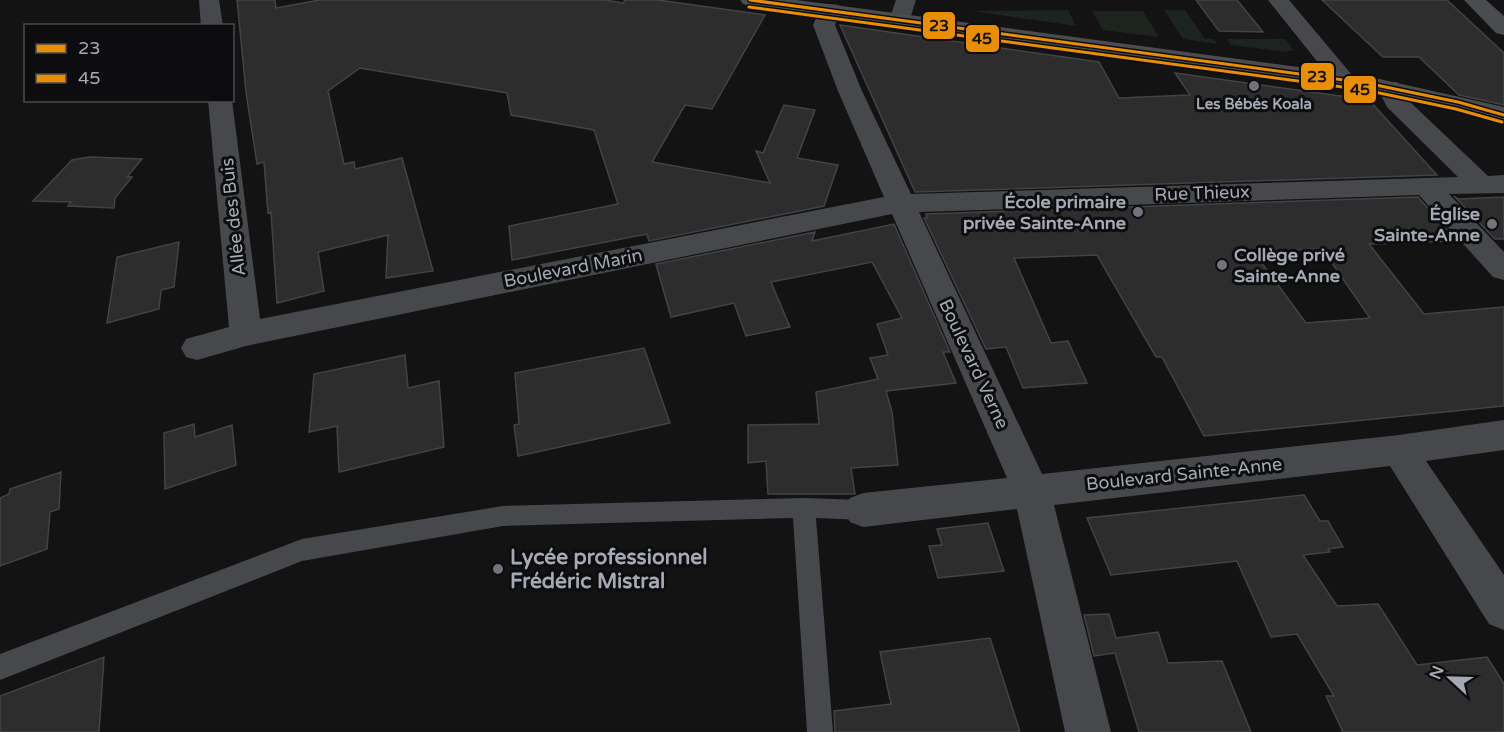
<svg xmlns="http://www.w3.org/2000/svg" width="1504" height="732" viewBox="0 0 1504 732" font-family="'Varela Round',sans-serif">
  <style>
    .green { fill: #1d231e }
    .building { fill: #2d2d2e; stroke: #424346; stroke-width: 1.5; fill-rule: evenodd }
    .lines { fill: none; stroke-linecap: round; stroke-linejoin: round }
    .lane { fill: #47484b; fill-rule: evenodd }
    .street { fill: #47484b; fill-rule: evenodd }
    .secondary { fill: #4b4c4f; fill-rule: evenodd }
    .bus-1-casing { stroke: #0d0d0f; stroke-width: 6 }
    .bus-2-casing { stroke: #0d0d0f; stroke-width: 6 }
    .bus-1 { stroke: #e98e00; stroke-width: 3 }
    .bus-2 { stroke: #e98e00; stroke-width: 3 }
    .poi-dot { fill: #71747b; stroke: #0d0d0f; stroke-width: 2 }
    .labels { text-anchor: middle; stroke-width: 6; stroke-linejoin: round; paint-order: stroke }
    .far-poi-label { font-size: 15px; font-weight: bold; fill: #a4a9b3; stroke: #0d0d0f }
    .street-label { font-size: 18px; fill: #a4a9b3; stroke: #0d0d0f }
    .poi-label { font-size: 18px; font-weight: bold; fill: #a4a9b3; stroke: #0d0d0f; text-anchor: end }
    .near-poi-label { font-size: 21px; font-weight: bold; fill: #a4a9b3; stroke: #0d0d0f; text-anchor: start }
    .line-badge { stroke: #0d0d0f; stroke-width: 2 }
    .pale-badge-label { font-size: 16px; text-anchor: middle; font-weight: bold; fill: #111 }
  </style>
  <rect width="100%" height="100%" fill="#131313"/>
  <path class="green" d="M1068 10 1076 26 971 11Z
    M1164 10H1185L1205 39H1214L1217 44 1183 39Z
    M1092 11H1143L1159 37 1103 30Z
    M1227 39H1285L1294 50 1286 52 1231 45Z"/>
  <path class="building" d="M237 0H275L276 8 319 0H605L623 3 625 0H658L765 15 712 109 685 105 652 162 770 183 756 151 763 153 784 105 815 110 797 158 838 165 824 206 649 241 647 234 512 260 509 226 618 204 594 130 511 115 507 93 360 68 328 91 344 164 354 162 355 169 402 158 433 271 386 278 388 235 318 252 324 291 277 303 271 212 268 213 264 162 257 164 246 92Z
    M1196 0H1237L1263 32 1219 31Z
    M1322 0H1447L1504 53V105L1459 95 1419 57H1383Z
    M840 25 1099 62 1119 98 1190 95 1175 73 1369 100 1437 175 915 192Z
    M89 157 142 159 127 177H132L115 198 114 208 68 206 71 202 33 201 72 160Z
    M1454 196 1458 199 1504 197V239H1495Z
    M1418 197 1457 241 1369 244 1424 314 1504 307V406L1204 436 1162 357H1156L1097 255 1014 258 1051 343 1068 341 1087 383 1023 388 1006 347 986 349 924 218H927L926 214ZM1322 249 1334 266 1370 318 1306 323 1253 251Z
    M894 224 950 352H943L956 383 886 391 892 412 898 465 851 468 855 494H768L766 461 748 463V425L819 424 816 392 878 379 870 358 888 355 877 324 902 318 872 262 771 282 790 327 746 336 734 303 671 317 656 264 815 232 812 241Z
    M179 242 174 287 161 290 159 309 107 323 117 257Z
    M644 348 670 423 518 456 514 425 519 424 515 373Z
    M405 355 408 388 439 381 444 447 339 472 337 426 309 432 314 374Z
    M194 424 195 437 232 425 236 465 165 489 164 433Z
    M61 472 59 509 50 512 47 549 0 566V498L9 494 10 489Z
    M1304 495 1320 521H1328L1343 547 1328 549 1330 552 1303 555 1337 606 1378 604 1417 665 1487 657 1504 684V732H1343L1326 696H1334L1297 634 1271 637 1237 561 1111 575 1087 518Z
    M988 523 1004 571 938 578 929 546 942 545 937 529Z
    M1109 614 1116 638 1158 632 1168 663 1222 661 1251 732H1139L1115 653 1094 656 1084 615Z
    M990 638 1020 732H835L834 711 891 704 880 652Z
    M104 657 99 732H0V696Z"/>
  <g class="lines">
    <path class="lane" d="M804 498 863 500 871 503 874 510 871 517 863 520 816 518 833 732H807L793 518 503 526 302 561 0 680V654L302 539 503 506Z"/>
    <path class="street" d="M199 0H219L223 26H201Z
      M896 0H916L908 25H892L889 20Z
      M1268 0H1289L1352 75 1356 80 1352 85H1336Z
      M830 4 838 5 841 10 835 25 862 91 911 194 1458 177 1387 107 1377 87 1381 82H1397L1407 99 1488 176 1504 175V193L1449 194 1504 252V280L1493 277 1419 195 919 212 1042 474 1399 435 1504 420V450L1426 461 1504 575V630L1489 624 1390 466 1054 505 1111 732H1065L1017 509 863 527 850 522 844 510 850 498 863 493 1007 478 892 214 246 346 197 360 186 357 181 348 186 339 229 327 208 100H232L260 319 884 197 838 91 813 25 822 5Z"/>
    <path class="secondary" d="M740 0H797L1366 76 1504 107V122L1454 108 1366 90 750 6 743 4Z
      M1464 0H1486L1504 16V35L1496 33Z"/>
    <defs>
      <path id="bus-1" d="M750 0 1366 83 1458 102 1504 115"/>
      <path id="bus-2" d="M749 7 1365 90 1456 109 1502 122"/>
    </defs>
    <use href="#bus-1" class="bus-1-casing"/>
    <use href="#bus-2" class="bus-2-casing"/>
    <use href="#bus-1" class="bus-1"/>
    <use href="#bus-2" class="bus-2"/>
  </g>
  <g class="poi-dot">
    <circle cx="1254" cy="86" r="6"/>
    <circle cx="1138" cy="212" r="6"/>
    <circle cx="1492" cy="224" r="6"/>
    <circle cx="1222" cy="265" r="6"/>
    <circle cx="498" cy="569" r="6"/>
  </g>
  <g class="labels">
    <g class="far-poi-label">
      <text x="1254" y="109">Les Bébés Koala</text>
    </g>
    <g class="street-label">
      <text transform="translate(1202 193) rotate(-2)" y="6">Rue Thieux</text>
      <text transform="translate(233 217) rotate(-96)" y="6">Allée des Buis</text>
      <text transform="translate(573 268) rotate(-11)" y="6">Boulevard Marin</text>
      <text transform="translate(974 364) rotate(65)" y="6">Boulevard Verne</text>
      <text transform="translate(1184 474) rotate(-6)" y="6">Boulevard Sainte-Anne</text>
    </g>
    <g class="poi-label">
      <text x="1126" y="208">École primaire<tspan x="1126" dy="21">privée Sainte-Anne</tspan></text>
      <text x="1480" y="220">Église<tspan x="1480" dy="21">Sainte-Anne</tspan></text>
      <text x="1234" y="261" text-anchor="start">Collège privé<tspan x="1234" dy="21">Sainte-Anne</tspan></text>
    </g>
    <g class="near-poi-label">
      <text x="510" y="564">Lycée professionnel<tspan x="510" dy="24">Frédéric Mistral</tspan></text>
    </g>
  </g>
  <g class="line-badge">
    <rect x="922" y="11" width="34" height="29" rx="6" fill="#e98e00"/>
    <rect x="965" y="24" width="35" height="29" rx="6" fill="#e98e00"/>
    <rect x="1300" y="62" width="35" height="29" rx="6" fill="#e98e00"/>
    <rect x="1343" y="75" width="34" height="29" rx="6" fill="#e98e00"/>
  </g>
  <g class="pale-badge-label">
    <text x="939" y="31">23</text>
    <text x="982" y="44">45</text>
    <text x="1317" y="82">23</text>
    <text x="1360" y="95">45</text>
  </g>
  <rect x="24" y="24" width="210" height="78" fill="#0d0d0f" stroke="#494b51" stroke-width="1.5"/>
  <rect x="36" y="44" width="30" height="9" fill="#e98e00" stroke="#494b51" stroke-width="1.5"/>
  <text x="78" y="54" font-size="18" fill="#a4a9b3">23</text>
  <rect x="36" y="74" width="30" height="9" fill="#e98e00" stroke="#494b51" stroke-width="1.5"/>
  <text x="78" y="84" font-size="18" fill="#a4a9b3">45</text>
  <g transform="translate(1450 678) rotate(292)" stroke="#0d0d0f" stroke-width="4.5" paint-order="stroke">
  <path d="M0-4.5L10 22L0 15L-10 22Z" fill="#a4a9b3"/>
  <text y="-9" font-size="16" font-weight="bold" text-anchor="middle" fill="#a4a9b3">N</text>
  </g>
</svg>
